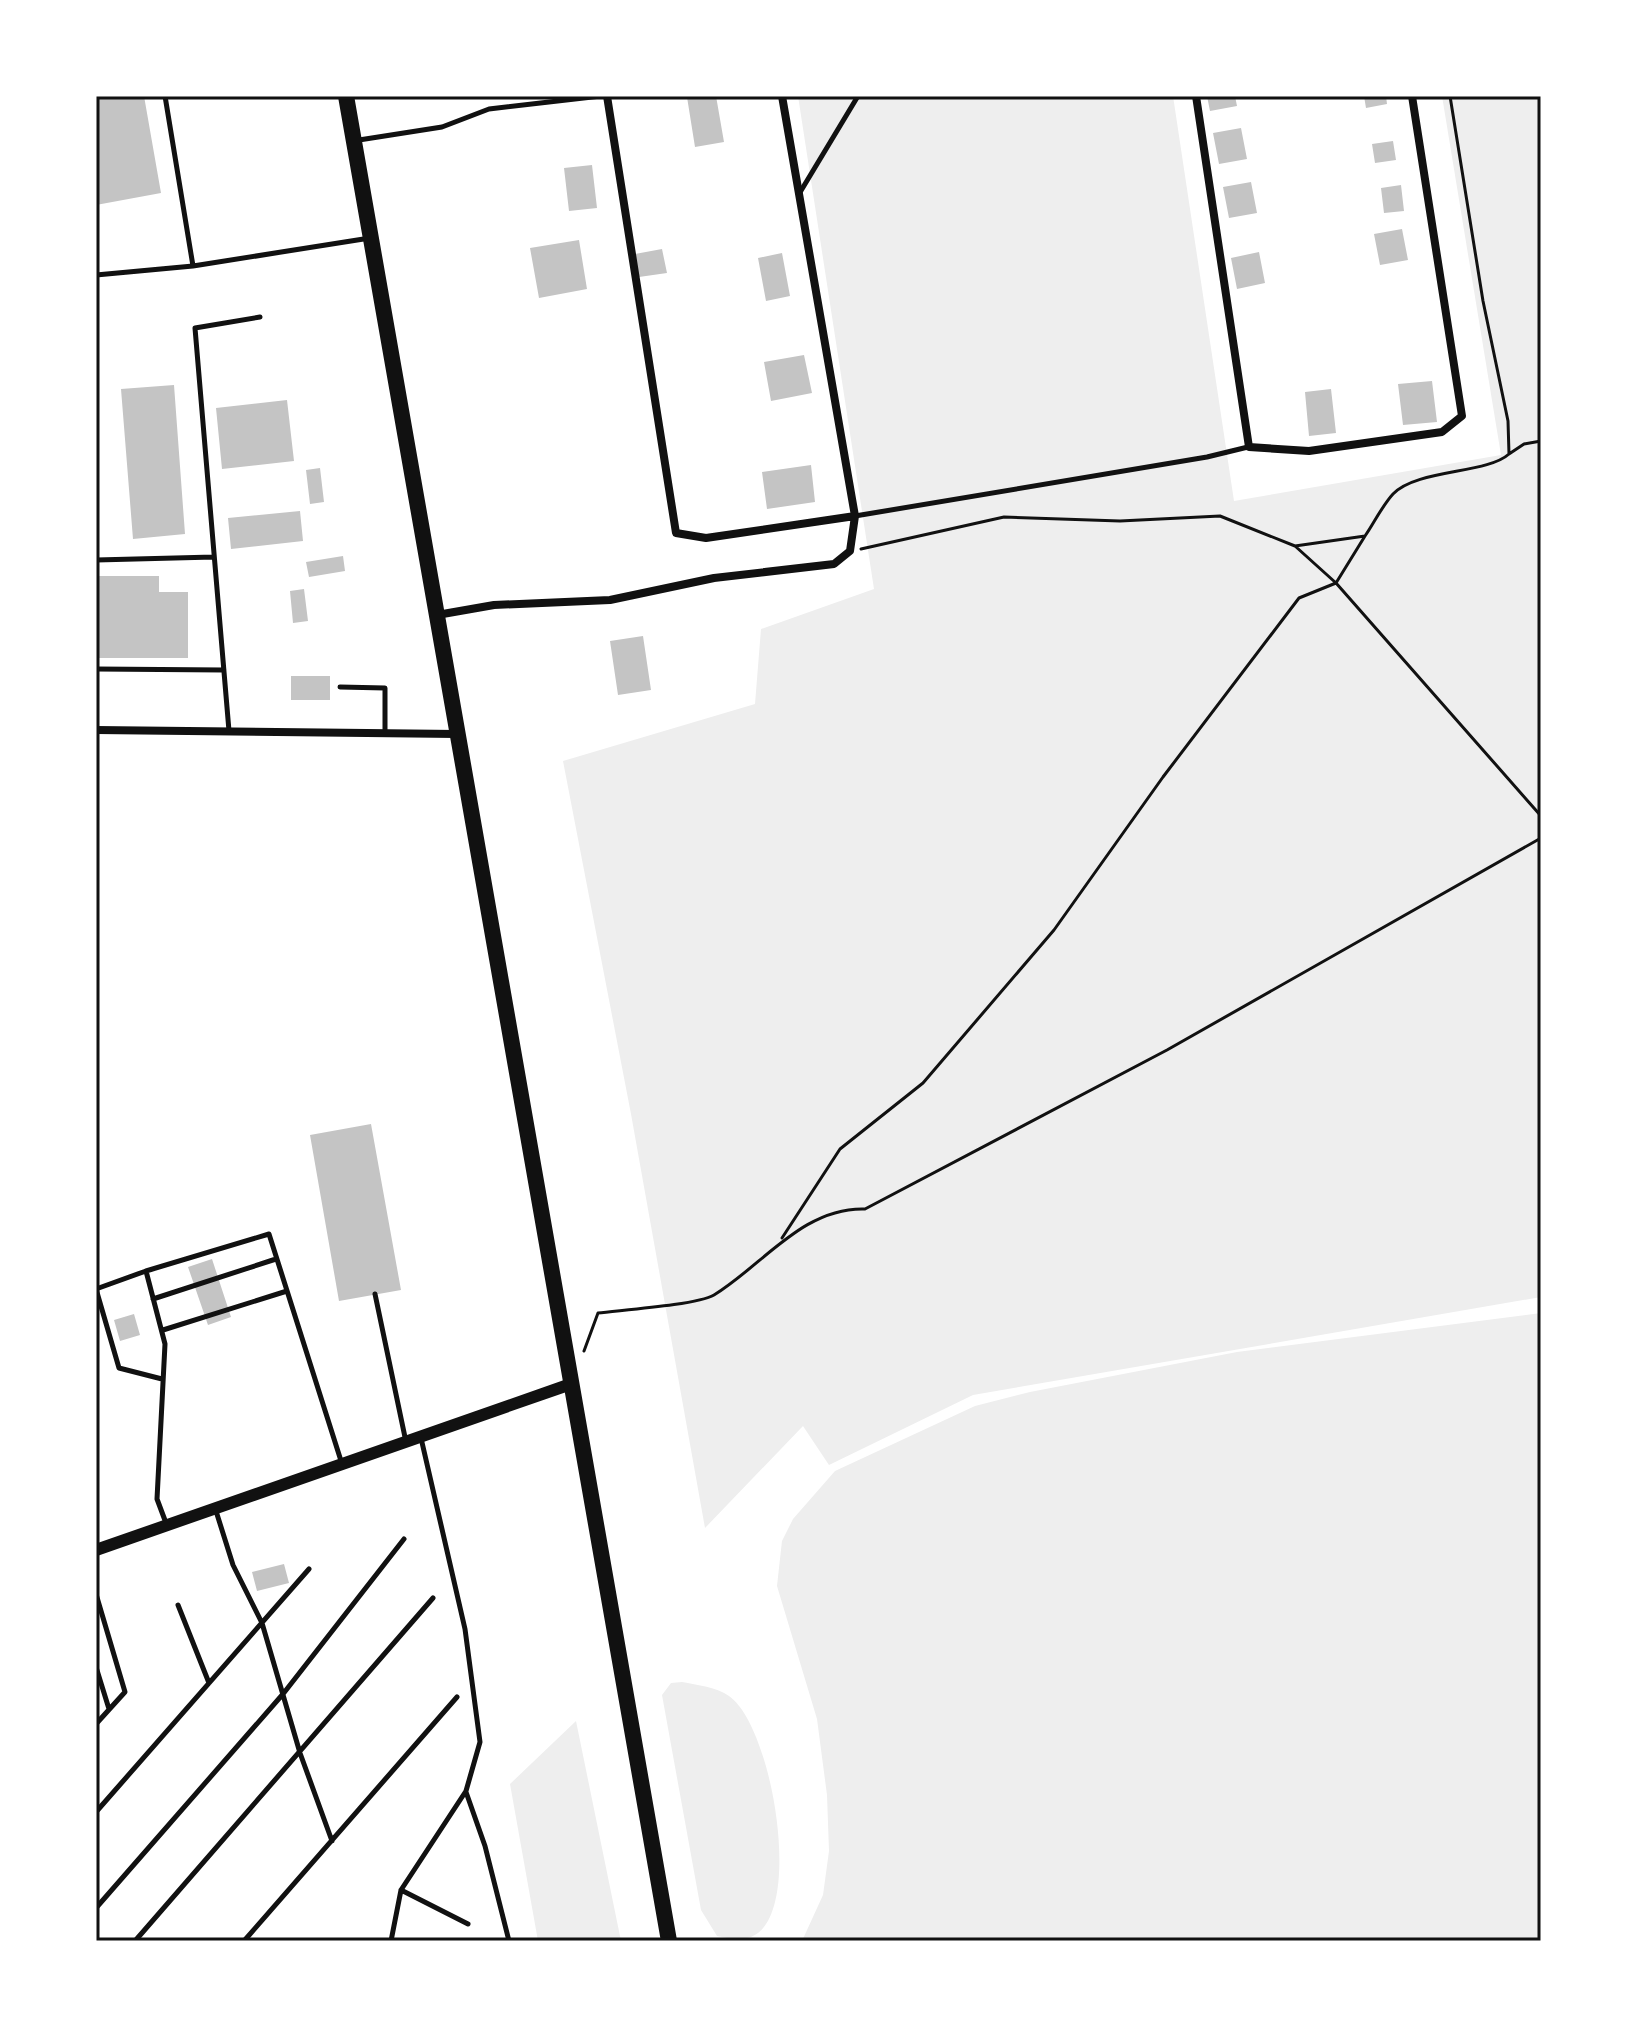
<svg xmlns="http://www.w3.org/2000/svg" width="1637" height="2037" viewBox="0 0 1637 2037" font-family="'Exo 2',sans-serif">
  <style>
    .green { fill: #eee }
    .building { fill: #c4c4c4 }
    .lines { fill: none; stroke-linecap: round; stroke-linejoin: round }
    .path { stroke: #111; stroke-width: 3 }
    .service { stroke: #111; stroke-width: 5 }
    .minor { stroke: #111; stroke-width: 8 }
    .tertiary { stroke: #111; stroke-width: 12 }
    .primary { stroke: #111; stroke-width: 16 }
    .neatline { fill: none; stroke: #111; stroke-width: 3 }
  </style>
  <rect width="100%" height="100%" fill="#fff"/>
  <path class="green" d="M798 96H1173L1234 501 1501 455 1442 96H1541V1297L973 1395 829 1465 803 1426 705 1528 631 1114 563 761 755 704 761 629 874 589Z
    M1541 1313V1941H802L823 1895 829 1851 827 1795 817 1719 777 1586 782 1541 793 1519 835 1471 975 1406 1030 1392 1237 1352Z
    M682 1682C697 1685 717 1687 729 1696 771 1725 802 1899 758 1933 746 1942 730 1939 717 1936L701 1910 662 1695 671 1683Z
    M576 1721 621 1941H538L510 1784Z"/>
  <path class="building" d="M96 96H144L161 193 96 205Z
    M716 96 724 142 695 147 687 97Z
    M1207 96H1235L1237 106 1210 111Z
    M1364 96H1386L1387 104 1366 108Z
    M1241 128 1247 159 1219 164 1213 133Z
    M1393 141 1396 160 1375 163 1372 144Z
    M592 165 597 208 569 211 564 168Z
    M1251 182 1257 213 1229 218 1223 187Z
    M1401 185 1404 211 1384 213 1381 188Z
    M1402 229 1408 260 1380 265 1374 234Z
    M579 240 587 289 539 298 530 248Z
    M662 249 667 273 639 277 635 254Z
    M1259 252 1265 283 1237 289 1231 258Z
    M782 253 790 296 766 301 758 258Z
    M804 355 812 393 771 401 764 362Z
    M1432 381 1437 422 1403 425 1398 384Z
    M174 385 185 534 133 539 121 389Z
    M1331 389 1336 433 1309 436 1305 392Z
    M287 400 294 461 222 469 216 408Z
    M811 465 815 502 767 509 762 472Z
    M320 468 324 502 310 504 306 470Z
    M300 511 303 541 231 549 228 518Z
    M343 556 345 571 309 577 306 562Z
    M96 576H159V592H188V658H96Z
    M304 589 308 621 293 623 290 591Z
    M643 636 651 690 618 695 610 641Z
    M291 676H330V700H291Z
    M371 1124 401 1290 339 1301 310 1135Z
    M212 1259 231 1317 208 1325 188 1267Z
    M134 1314 140 1335 120 1341 114 1320Z
    M284 1564 289 1583 257 1591 252 1572Z"/>
  <g class="lines">
    <path class="path" d="M1509 454 1524 444 1541 441
      M1295 546 1336 583 1541 816
      M861 549 1004 517 1120 521 1220 516 1295 546 1365 536C1374 523 1382 506 1393 494 1417 469 1487 474 1509 454L1508 421 1483 301 1450 96
      M782 1238 840 1149 923 1083 1054 930 1163 777 1299 598 1336 583 1365 536
      M584 1351 598 1313C622 1310 697 1305 714 1295 763 1265 803 1207 865 1209L1167 1050 1541 838"/>
    <path class="service" d="M165 96 193 266 370 238
      M359 140 442 127 489 109 601 96
      M799 194 858 96
      M96 275 193 266
      M855 516 1207 457 1248 447
      M96 560 214 557
      M96 669 224 670
      M340 687 385 688V733
      M229 731 195 328 260 317
      M96 1289 119 1368 162 1379
      M96 1289 146 1271
      M375 1294 406 1442
      M153 1299 276 1259
      M163 1330 287 1291
      M216 1511 233 1565 262 1623 300 1753 332 1841
      M166 1523 157 1499 165 1344 146 1271 269 1234 342 1464
      M96 1594 125 1692 96 1724
      M178 1605 209 1683
      M96 1667 109 1709
      M466 1792 485 1846 509 1941
      M96 1812 309 1569
      M401 1890 468 1924
      M96 1908 283 1694 404 1539
      M135 1941 433 1598
      M244 1941 457 1697
      M391 1941 401 1890 466 1791 480 1742 465 1629 421 1438"/>
    <path class="minor" d="M607 96 676 533 706 538 855 516
      M1196 96 1249 447 1309 451 1442 432 1462 416 1412 96
      M437 615 494 605 610 600 714 578 834 564 850 551 855 516 782 96
      M96 730 457 734"/>
    <path class="tertiary" d="M96 1550 571 1384"/>
    <path class="primary" d="M346 96 669 1941"/>
  </g>
  <rect width="1637" height="2037" fill="none" stroke="#ffffff" stroke-width="196"/>
  <rect x="98" y="98" width="1441" height="1841" class="neatline"/>
</svg>
